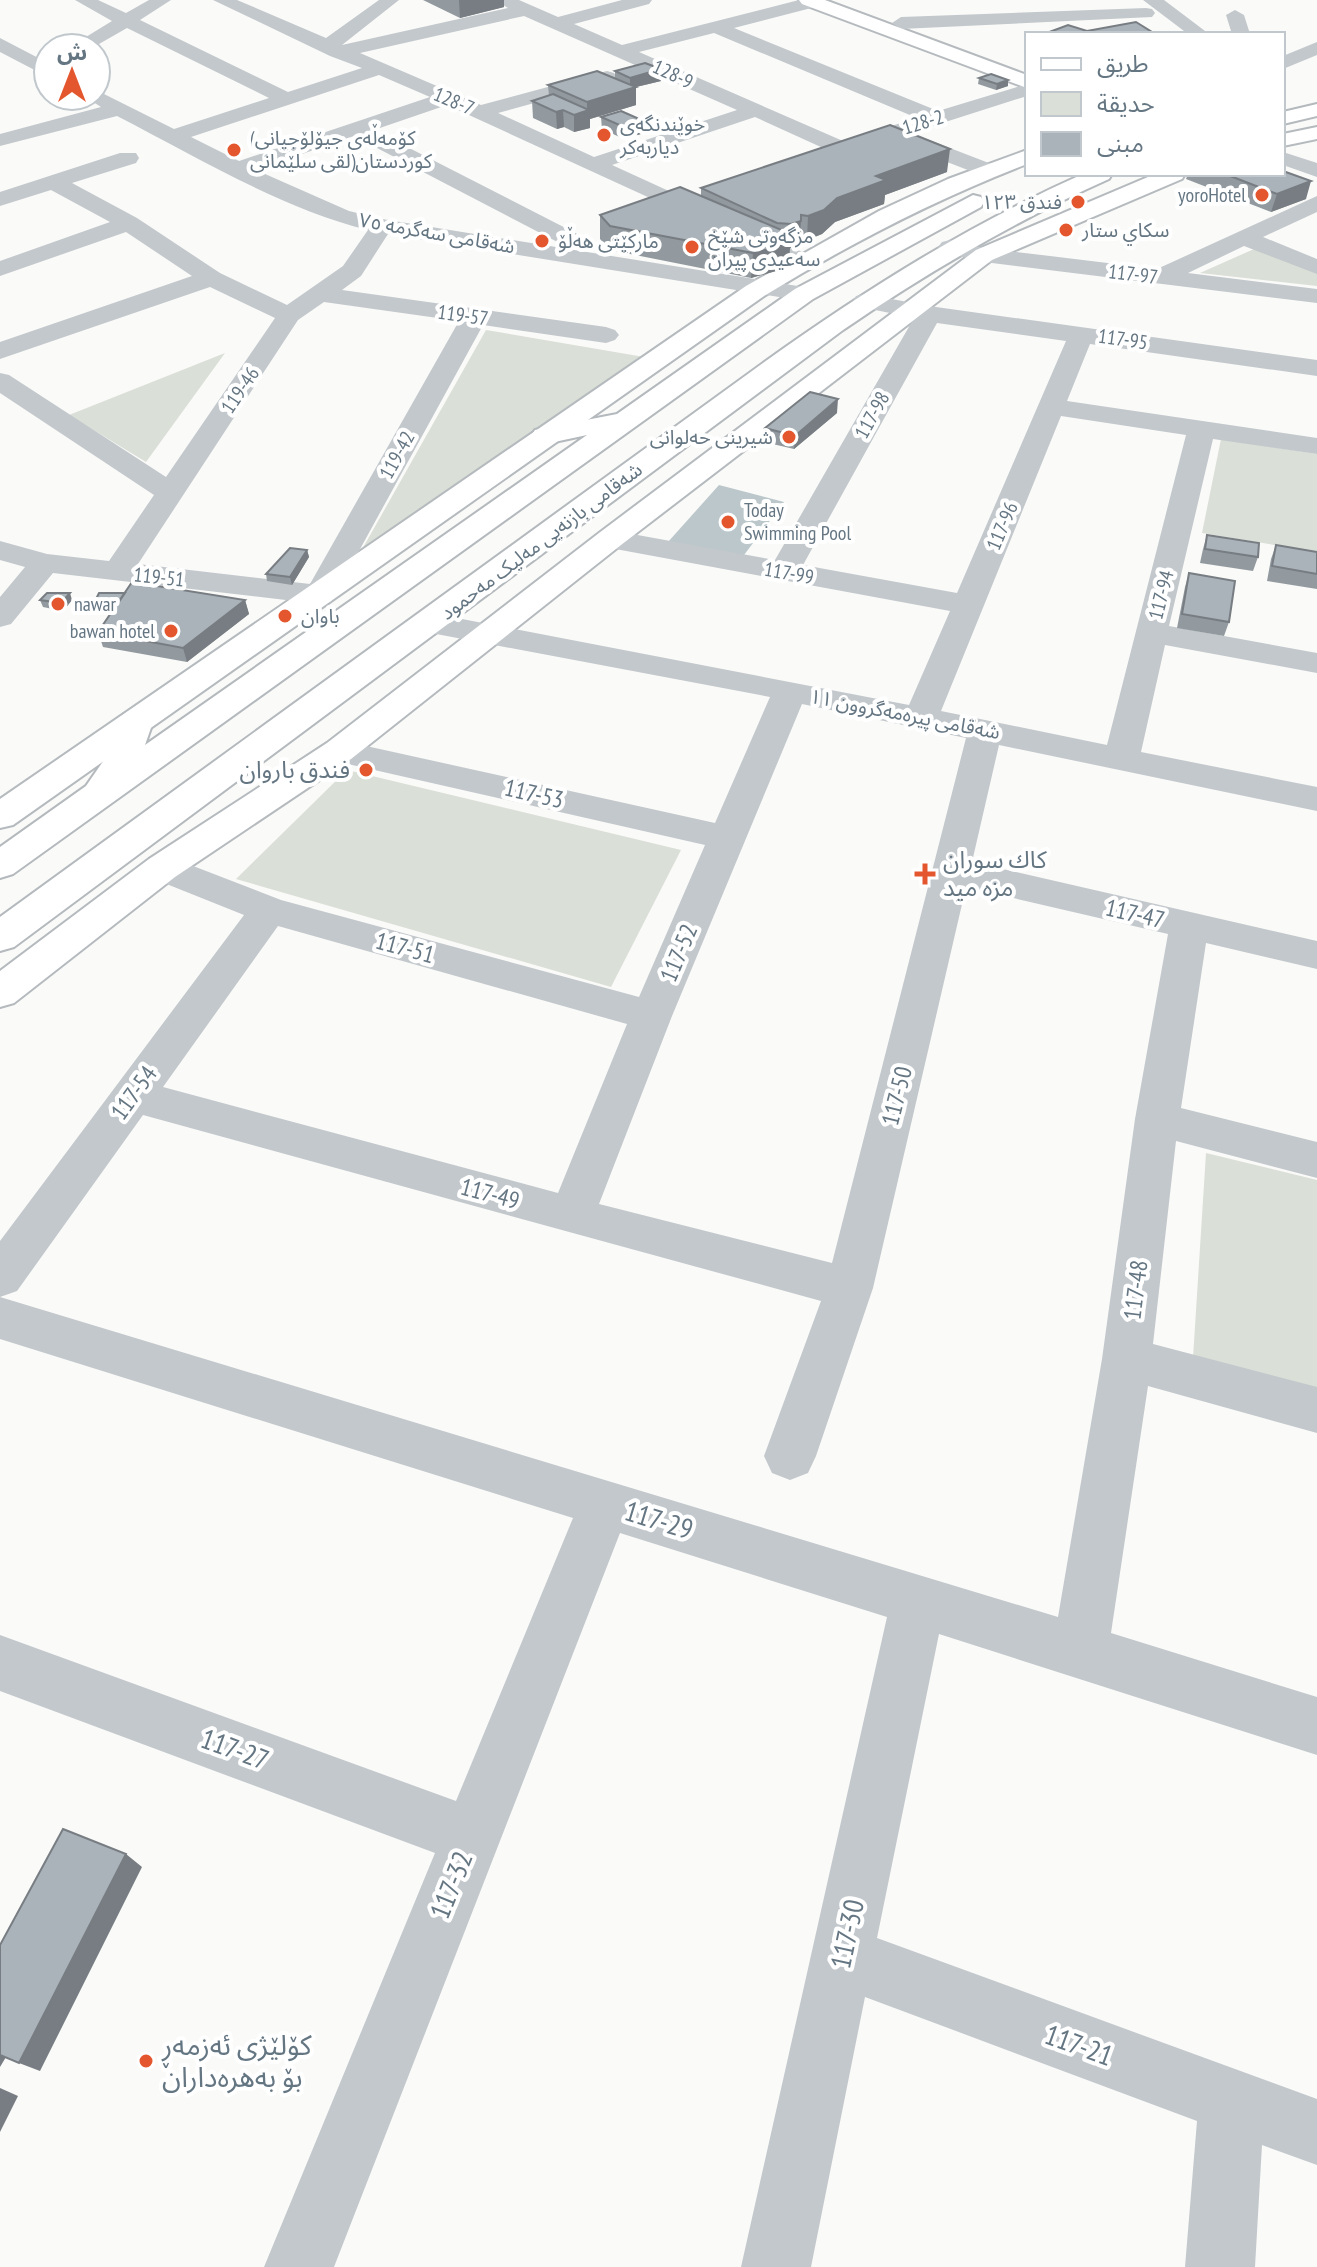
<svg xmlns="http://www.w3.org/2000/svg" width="1317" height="2267" viewBox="0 0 1317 2267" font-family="'PT Sans Narrow','Noto Sans Arabic',sans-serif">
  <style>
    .green { fill: #dadfd7 }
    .water { fill: #bbc7cb }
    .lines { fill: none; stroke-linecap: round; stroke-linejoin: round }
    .major-casing { stroke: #b5babe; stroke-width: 4 }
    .highway-casing { stroke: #b4b9bd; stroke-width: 4 }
    .minor { fill: #c3c8cc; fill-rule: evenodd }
    .major { fill: #fff; fill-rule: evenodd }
    .highway { fill: #fff; fill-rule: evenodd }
    .wall { fill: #929a9f }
    .shaded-wall { fill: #777d82 }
    .building { fill: #aab3b9; stroke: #777d82; stroke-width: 2 }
    .poi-dot { fill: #e4572e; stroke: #fff; stroke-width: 3 }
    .labels { text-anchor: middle; stroke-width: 8; stroke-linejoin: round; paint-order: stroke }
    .far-street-label { font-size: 20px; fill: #657683; stroke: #fff }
    .far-poi-label { font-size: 20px; fill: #657683; stroke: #fff; text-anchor: start }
    .poi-label { font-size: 24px; fill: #657683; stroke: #fff; text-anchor: end }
    .street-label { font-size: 24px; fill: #657683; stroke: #fff }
    .near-street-label { font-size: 28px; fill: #657683; stroke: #fff }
    .near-poi-label { font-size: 28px; fill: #657683; stroke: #fff; text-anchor: start }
  </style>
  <rect width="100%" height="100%" fill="#fafaf8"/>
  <path class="green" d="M1254 249 1317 272V286L1200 273Z
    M486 330 644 357 360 553Z
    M225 353 146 462 69 415Z
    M1221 439 1317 454V552L1202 533Z
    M347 770 681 850 611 987 236 879Z
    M1206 1153 1317 1180V1389L1193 1358Z"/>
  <path class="water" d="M719 485 784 502 741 559 668 542Z"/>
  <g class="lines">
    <defs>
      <path id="major" d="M799 0H825L1027 75V88L802 4Z
        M1317 127V139L1283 146V134Z
        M1027 150V164C934 200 849 244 764 296L13 825 0 828V799L746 286 879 211 948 179Z
        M1155 174H1185L1182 179 992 260 621 545 351 759 175 877 14 1003 0 1007V971L149 859 327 743 599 533 976 250Z"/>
      <path id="highway" d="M1317 104V116L1283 124V112Z
        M1083 174H1112L1109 179C1015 221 928 272 843 330L14 947 0 951V917L763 363C865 290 968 225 1083 174Z
        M973 195 981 197 984 202 981 207 813 299 13 874 0 878V847L86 786 104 760 124 714 136 711 148 714 153 722 145 745 587 435 545 444 535 442 531 436 535 430 617 414 795 289Z"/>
    </defs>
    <use href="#major" class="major-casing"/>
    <use href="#highway" class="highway-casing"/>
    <path class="minor" d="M75 0H98L126 13 149 0H171L140 20 288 92 362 68 330 56 213 0H237L326 38 379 0H399L342 45 508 8 495 0H519L558 17 622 0H652L649 4 574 24 622 45 799 0H821L819 6 734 28 938 111 1027 84V96L911 133 994 165 997 170 994 175 986 177 890 140 842 154 834 153 755 117 612 165 811 256 815 261 811 266 803 268 447 105 374 130 585 238 589 243 585 248H569L354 136 256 170 349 211 382 219 804 287 813 289 816 294 813 299 804 301 388 234 361 276 342 290 606 327 615 330 619 335 615 340 606 343 483 325 331 602 320 604 53 573 11 624 0 627V597L25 567 0 560V541L47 554 109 561 154 495 0 393V373L9 375 166 477 275 318 210 287 0 359V342L192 276 126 232 0 276V261L110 222 51 190 0 206V192L120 153H136L139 158 136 163 72 183 137 218 220 273 287 305 343 266 368 230C280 208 197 157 117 116L0 146V134L101 107 84 96H96V90L174 129 269 98 127 28 92 48H68L112 21ZM524 16 737 110 594 157 498 113 614 81 617 77 614 73 607 71 481 105 360 53ZM714 33 917 118 843 141 639 52ZM379 75 430 97 239 161 191 137ZM324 302 459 321 310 584 138 564 298 320Z
      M1143 0H1164L1209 34H1188Z
      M1146 8 1152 9 1155 13 1152 17 901 29 892 23 901 17Z
      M1235 10 1244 15 1250 34H1232L1226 15Z
      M0 38 48 63V77L0 52Z
      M1317 42V55L1283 69V56Z
      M1283 152 1317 163V177L1283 165Z
      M1317 196V212L1263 237 1317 259V274L1244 246 1188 273 1317 289V303L984 262 942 252 938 247 942 242 950 240 984 248 1157 269Z
      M865 294 929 306 1317 360V376L1090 344 1067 401 1317 438V454L1213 439 1169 626 1317 653V673L1165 645 1141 752 1317 787V811L999 745 972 862 1317 941V969L1206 943 1181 1108 1317 1142V1178L1176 1141 1153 1344 1317 1387V1433L1148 1386 1111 1633 1317 1697V1755L939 1634 877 1938 1317 2099V2165L1262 2145 1255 2267H1185L1197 2121 865 1997 811 2267H741L887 1617 620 1533 334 2267H264L435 1853 0 1691V1635L456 1801 573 1518 0 1339V1297L1058 1617 1102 1359 1135 1119 1168 934 966 887 873 1288 816 1456 808 1473 790 1480 772 1473 764 1456 821 1301 143 1115 17 1291 0 1297V1241L244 915 149 877 143 868 149 859 162 855 175 859 281 900 639 997 705 845 339 762 327 759 321 751 327 743 339 740 715 823 770 697 431 633 420 630 415 623 420 616 431 613 909 705 950 611 610 548 599 545 595 539 599 533 610 530 775 560 914 318 856 306 853 301 856 296ZM937 323 1066 341 957 593 803 565ZM1061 416 1186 435 1107 745 941 711ZM802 704 966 738 832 1263 599 1204 672 1016ZM278 926 627 1024 558 1193 163 1087Z"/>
    <use href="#major" class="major"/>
    <use href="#highway" class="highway"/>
  </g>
  <path class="wall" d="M423 0H504V7L460 18Z
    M661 69V81L636 87V105L590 119V128L574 132 564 127 557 129 533 118 532 101 549 96 548 85 615 78V71Z
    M979 78 1008 80V86L996 90 978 84Z
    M601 117 644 133 624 139 602 129Z
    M947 172 885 195 884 204 835 222 822 234 807 240 800 239 799 245 790 248 789 258 776 271 751 278 610 250 600 239V215L701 196V188Z
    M1188 174H1283L1306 199 1271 212 1186 179Z
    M837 413 794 449 764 442 765 428Z
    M1207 535 1258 557 1253 571 1200 563 1203 549Z
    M1276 545 1317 552V589L1267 581 1271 559Z
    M307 550 309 557 292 585 267 581 266 574Z
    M1189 573 1229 622 1224 636 1177 628 1185 587Z
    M40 600H72L63 611 43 607Z
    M245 600 249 614 187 662 103 647 98 632 112 613 95 612 93 605Z"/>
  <path class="shaded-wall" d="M459 0H504V7L460 18Z
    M661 69V81L636 87V105L590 119V128L574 132V115L587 111V102L630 89V78Z
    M1008 80V86L996 90 997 84Z
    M563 110 564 127 557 129 556 112Z
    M644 121V133L624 139V127Z
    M950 149 947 172 885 195 884 204 835 222 822 234 807 240 808 216 876 176Z
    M1311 181 1306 199 1271 212 1277 194Z
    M801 221 799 245 790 248 789 258 776 271 751 278 753 253 790 234 791 224Z
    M838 399 837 413 794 449 795 436Z
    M307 550 309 557 292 585 290 577Z
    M70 593 72 600 63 611 61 603Z
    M245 600 249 614 187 662 183 648Z
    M126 1854 142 1867 40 2071 19 2063Z
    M0 2055 6 2057 0 2067Z
    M0 2088 18 2096 0 2132Z"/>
  <path class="building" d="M1136 22 1152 32 1146 34H1044L1068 25 1087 31Z
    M645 63 661 69 630 78 615 71Z
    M597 71 636 87 587 102 548 85Z
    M991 74 1008 80 997 84 979 78Z
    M553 94 589 110 574 115 563 110 556 112 532 101Z
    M621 111 644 121 624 127 601 117Z
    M890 125 950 149 876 176 886 180 837 198 824 210 808 216 801 215V221L791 224 777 223 701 188Z
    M1283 171 1311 181 1277 194 1225 174H1283Z
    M680 187 791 234 777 247 753 253 610 226 600 215Z
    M810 392 838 399 795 436 765 428Z
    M1207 535 1259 543 1258 557 1205 549Z
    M1276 545 1317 552V574L1272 566Z
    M290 548 307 550 290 577 266 574Z
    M1189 573 1235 581 1229 622 1182 614Z
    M132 582 245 600 183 648 98 632Z
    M47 593H70L61 603 40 600Z
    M99 593H125L116 606 93 605Z
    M63 1829 126 1854 19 2063 0 2055V1945Z"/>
  <g class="poi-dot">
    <circle cx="604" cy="135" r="8"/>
    <circle cx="234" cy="150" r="8"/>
    <circle cx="1262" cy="195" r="8"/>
    <circle cx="1078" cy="202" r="8"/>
    <circle cx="1066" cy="230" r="8"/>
    <circle cx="542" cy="241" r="8"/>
    <circle cx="692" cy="247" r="8"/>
    <circle cx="789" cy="437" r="8"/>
    <circle cx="728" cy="522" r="8"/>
    <circle cx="58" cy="604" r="8"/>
    <circle cx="285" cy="616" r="8"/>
    <circle cx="171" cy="631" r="8"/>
    <circle cx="366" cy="770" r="8"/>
    <path d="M921 862h8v8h8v8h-8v8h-8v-8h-8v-8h8z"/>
    <circle cx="146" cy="2061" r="8"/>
  </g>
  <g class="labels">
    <g class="far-street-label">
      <text transform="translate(673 74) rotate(25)" y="7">128-9</text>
      <text transform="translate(454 101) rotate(23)" y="7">128-7</text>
      <text transform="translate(923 122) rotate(-17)" y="7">128-2</text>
      <text transform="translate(437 233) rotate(10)" y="7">شەقامی سەگرمە ٧٥</text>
      <text transform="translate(1133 274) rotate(7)" y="7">117-97</text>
      <text transform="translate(463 315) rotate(8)" y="7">119-57</text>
      <text transform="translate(1123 339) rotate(8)" y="7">117-95</text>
      <text transform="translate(240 390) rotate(-56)" y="7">119-46</text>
      <text transform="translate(872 415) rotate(-61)" y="7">117-98</text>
      <text transform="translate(397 455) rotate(-61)" y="7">119-42</text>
      <text transform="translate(1002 526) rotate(-67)" y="7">117-96</text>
      <text transform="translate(541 541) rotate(-37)" y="7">شەقامی بازنەیی مەلیک مەحمود</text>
      <text transform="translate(789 573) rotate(10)" y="7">117-99</text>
      <text transform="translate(159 577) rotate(6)" y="7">119-51</text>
      <text transform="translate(1161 595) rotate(-76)" y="7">117-94</text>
      <text transform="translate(905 714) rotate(11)" y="7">شەقامی پیرەمەگروون ١١</text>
    </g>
    <g class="far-poi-label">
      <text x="620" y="131">خوێندنگەی<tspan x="620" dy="23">دیاربەکر</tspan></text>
      <text x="250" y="145">(کۆمەڵەی جیۆلۆجیانی<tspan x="250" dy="23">کوردستان(لقی سلێمانی</tspan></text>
      <text x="1246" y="202" text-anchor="end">yoroHotel</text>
      <text x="1062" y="209" text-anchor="end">فندق ١٢٣</text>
      <text x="1082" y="237">سكاي ستار</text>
      <text x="708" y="243">مزگەوتی شێخ<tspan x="708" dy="23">سەعیدی پیران</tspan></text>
      <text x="558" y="248">مارکێتی هەڵۆ</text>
      <text x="773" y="444" text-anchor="end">شیرینی ‌حەلوانی</text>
      <text x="744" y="517">Today<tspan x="744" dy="23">Swimming Pool</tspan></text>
      <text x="74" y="611">nawar</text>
      <text x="301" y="623">باوان</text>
      <text x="155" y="638" text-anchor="end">bawan hotel</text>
    </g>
    <g class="poi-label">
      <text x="350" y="778">فندق باروان</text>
      <text x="943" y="868" text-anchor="start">كاك سوران<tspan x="943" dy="28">مزه ميد</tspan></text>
    </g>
    <g class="street-label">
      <text transform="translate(534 794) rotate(13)" y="8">117-53</text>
      <text transform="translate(1135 914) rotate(13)" y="8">117-47</text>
      <text transform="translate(405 948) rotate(15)" y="8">117-51</text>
      <text transform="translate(679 953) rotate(-67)" y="8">117-52</text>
      <text transform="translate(134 1093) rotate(-54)" y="8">117-54</text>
      <text transform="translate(897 1096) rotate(-76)" y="8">117-50</text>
      <text transform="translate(490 1194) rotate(15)" y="8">117-49</text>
      <text transform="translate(1136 1290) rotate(-83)" y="8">117-48</text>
    </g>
    <g class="near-street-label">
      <text transform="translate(659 1520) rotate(17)" y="10">117-29</text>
      <text transform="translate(235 1749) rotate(20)" y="10">117-27</text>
      <text transform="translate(451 1885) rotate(-68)" y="10">117-32</text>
      <text transform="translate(847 1934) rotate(-78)" y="10">117-30</text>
      <text transform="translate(1079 2045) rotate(20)" y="10">117-21</text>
    </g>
    <g class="near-poi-label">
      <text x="162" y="2055">کۆلێژی ئەزمەڕ<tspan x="162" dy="32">بۆ بەهرەداران</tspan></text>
    </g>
  </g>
  <rect x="1025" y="32" width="260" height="144" fill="#ffffff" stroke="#c1c8cd" stroke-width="2"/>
  <rect x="1041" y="58" width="40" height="12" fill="#ffffff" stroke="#c1c8cd" stroke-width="2"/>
  <text x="1097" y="72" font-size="24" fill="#657683">طريق</text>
  <rect x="1041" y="92" width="40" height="24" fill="#dadfd7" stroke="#c1c8cd" stroke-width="2"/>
  <text x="1097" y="112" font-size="24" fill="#657683">حديقة</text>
  <rect x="1041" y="132" width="40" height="24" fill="#aab3b9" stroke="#c1c8cd" stroke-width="2"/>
  <text x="1097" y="152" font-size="24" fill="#657683">مبنى</text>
  <g transform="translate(72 72)"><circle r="38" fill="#ffffff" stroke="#c1c8cd" stroke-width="2"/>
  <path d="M0-6L14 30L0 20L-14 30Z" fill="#e4572e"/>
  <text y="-12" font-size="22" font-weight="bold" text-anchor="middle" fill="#657683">ش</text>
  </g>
</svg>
